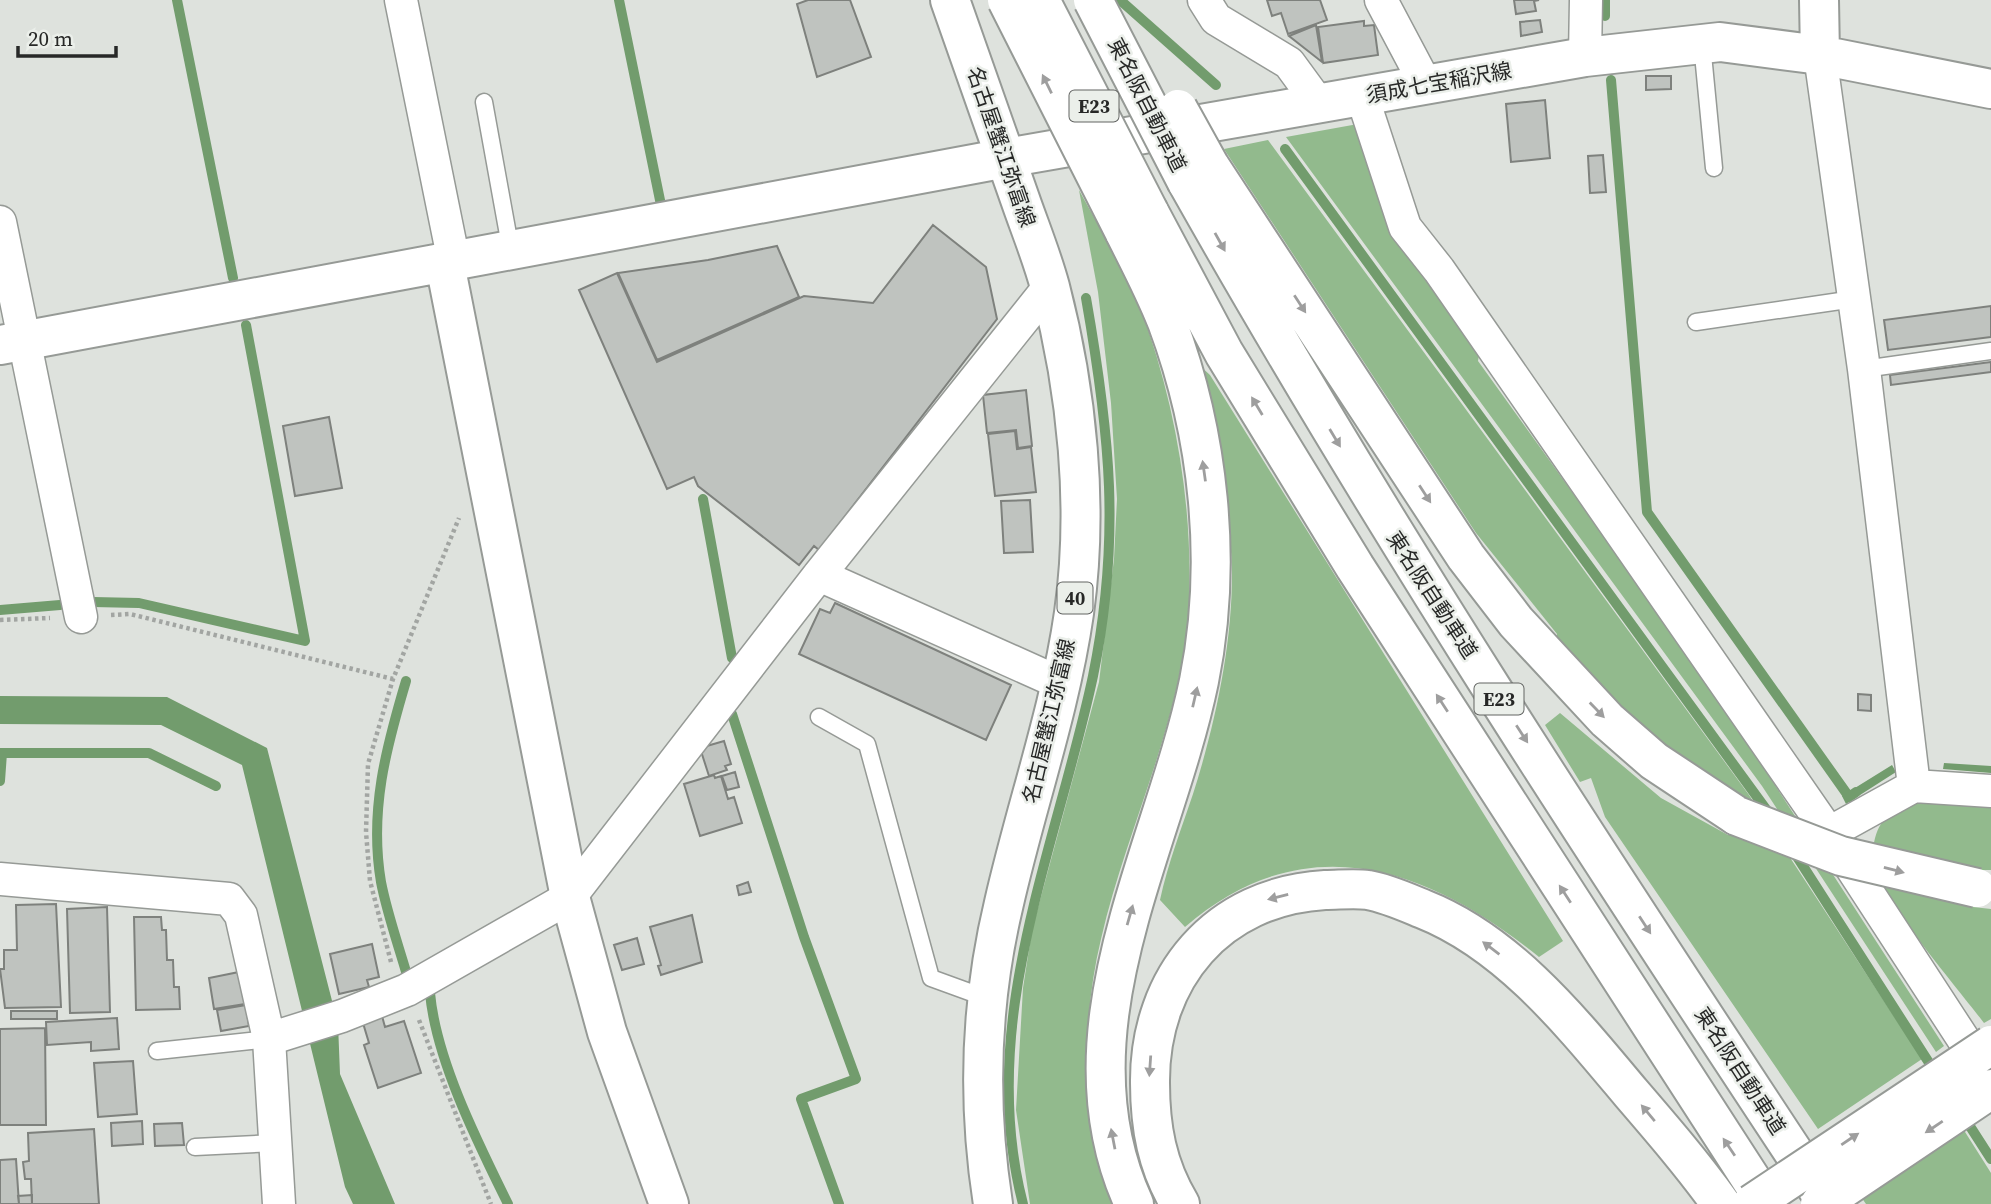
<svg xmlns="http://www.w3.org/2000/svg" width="1991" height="1204" viewBox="0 0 1991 1204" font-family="'Source Serif 4','Noto Sans JP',serif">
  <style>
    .green { fill: #92ba8d }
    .water { fill: #729c6d }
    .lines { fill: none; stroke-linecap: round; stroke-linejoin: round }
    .stream { stroke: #729c6d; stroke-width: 10 }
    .building { fill: #bfc3bf; stroke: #7e817d; stroke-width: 2 }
    .lane-casing { stroke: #969a96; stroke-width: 19 }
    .street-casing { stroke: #969a96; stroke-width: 35 }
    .secondary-casing { stroke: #969a96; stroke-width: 42 }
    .primary-casing { stroke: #969a96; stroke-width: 42 }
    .highway-casing { stroke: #969a96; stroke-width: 42 }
    .path { stroke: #a2a5a2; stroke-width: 4.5; stroke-dasharray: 3.5 3.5; stroke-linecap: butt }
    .lane { stroke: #fff; stroke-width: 16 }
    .street { stroke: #fff; stroke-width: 32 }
    .secondary { stroke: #fff; stroke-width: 38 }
    .primary { stroke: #fff; stroke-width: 38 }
    .highway { stroke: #fff; stroke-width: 38 }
    .highway-bridge-casing { stroke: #969a96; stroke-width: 42; stroke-linecap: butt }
    .highway-bridge { stroke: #fff; stroke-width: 38 }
    .oneway { fill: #9e9e9e }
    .labels { text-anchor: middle; stroke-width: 5; stroke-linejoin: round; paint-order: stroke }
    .shield { fill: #ebefea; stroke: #626462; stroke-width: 2 }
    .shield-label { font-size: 19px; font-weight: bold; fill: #272827 }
    .street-label { font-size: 21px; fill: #272827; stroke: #ebefea }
  </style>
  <rect width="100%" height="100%" fill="#dee2dd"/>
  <path class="green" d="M1358 124 1480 349 1478 361 1705 677 1944 1046 1936 1052 1762 786 1286 137Z
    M1268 140 1749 795 1922 1059 1818 1129 1605 817 1591 778 1580 782 1545 725 1560 713 1661 798 1728 835 1739 796 1668 748 1609 702 1557 647V634L1476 533 1224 149Z
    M1079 190C1099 228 1125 267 1140 307 1175 401 1193 503 1189 603 1183 720 1127 826 1101 939 1088 993 1084 1052 1090 1107 1093 1141 1099 1173 1113 1204H1030L1016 1110 1023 988 1032 930 1099 682 1114 559 1117 499 1111 403 1098 292Z
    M1198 364 1210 375 1563 941 1539 957C1428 867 1305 823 1185 927L1160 900C1168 863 1181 830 1193 794 1215 725 1232 647 1232 574 1231 504 1211 433 1198 364Z
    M1917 801 1991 806V870H1974L1973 907 1991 909V1019L1984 1023C1961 992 1880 898 1874 866 1871 854 1874 834 1881 824 1888 813 1905 807 1917 801Z
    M1960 1124 1991 1173V1204H1866L1857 1191Z"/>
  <path class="water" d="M0 696 167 697 267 748 338 1024 340 1074 395 1204H353L345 1187 242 765 161 725 0 724Z
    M1944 763 1991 766V773L1943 769Z
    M1892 765 1896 772 1846 804 1842 796Z"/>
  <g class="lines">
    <path class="stream" d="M177 0 233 278
      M619 0 661 205
      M1120 0 1216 85
      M1605 16V0
      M1611 80 1647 512 1847 794 1849 797 1856 792
      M1285 149 1771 816
      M703 499 732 658
      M93 602 139 603 305 641 246 325
      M0 610 60 605
      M406 681C386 748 369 811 381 882 387 913 398 944 407 975
      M732 714 804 937 856 1079 801 1099 839 1204
      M0 753H149L216 786
      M0 781 2 753
      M1794 852 1935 1072
      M430 993C436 1060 478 1143 508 1204
      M1964 1117 1991 1159
      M1023 1204C976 1023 1056 850 1093 676 1121 539 1110 434 1086 298"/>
  </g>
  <path class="building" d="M808 0H850L871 57 817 77 797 4Z
    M1267 0H1320L1327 20 1288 34 1281 13 1272 16Z
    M1514 0H1539L1534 1 1536 11 1516 14Z
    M1540 20 1542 32 1521 36 1520 22Z
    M1364 21V26L1374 25 1378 55 1323 63 1318 27Z
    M1316 25 1322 62 1289 36Z
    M1646 76H1671V89L1646 90Z
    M1545 100 1550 158 1511 162 1506 104Z
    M1603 155 1606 192 1590 193 1588 156Z
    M933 225 986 267 997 319 819 550 814 546 799 565 698 486 694 477 667 489 579 290 617 273 657 362 804 296 873 303Z
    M777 246 799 297 657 360 618 273 708 260Z
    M1991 306V337L1888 350 1884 320Z
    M1991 362V372L1891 385 1890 375Z
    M1026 390 1032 446 1018 448 1016 430 987 433 983 395Z
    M329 417 342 488 295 496 283 426Z
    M1015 431 1017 449 1031 447 1036 492 995 496 988 434Z
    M1030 500 1033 552 1004 553 1001 501Z
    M835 603 1011 685 986 740 799 654 820 609 830 613Z
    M1858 694 1871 695V711L1858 710Z
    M724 741 731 764 725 766 727 770 709 776 700 748Z
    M735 772 739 787 727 790 722 776Z
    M714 775 715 778 721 776 728 799 734 797 742 823 700 836 684 784Z
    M748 882 751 892 739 895 737 886Z
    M56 904 61 1007 5 1008 0 969H4V950H17L16 905Z
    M107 907 110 1012 70 1013 67 909Z
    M692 915 702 962 661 975 658 966 661 965 650 927Z
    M134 917H161L162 930H166L167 960H173L174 987H179L180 1009 136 1010Z
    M637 938 644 964 622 970 614 945Z
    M372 944 379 977 367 980 369 987 339 994 330 954Z
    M239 972 245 1004 214 1009 209 978Z
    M246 1005 249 1026 221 1031 217 1010Z
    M11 1011H57V1019H11Z
    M382 1016 385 1027 404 1021 421 1073 378 1088 364 1045 369 1043 363 1023Z
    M117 1018 119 1049 91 1051V1042L47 1045 46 1022Z
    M45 1028 46 1125H0V1029Z
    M133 1061 137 1114 98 1117 94 1063Z
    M142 1121 143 1144 112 1146 111 1123Z
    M182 1123 184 1145 155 1146 154 1124Z
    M94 1129 99 1204H32L31 1179H25L23 1162 29 1161 28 1133Z
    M16 1159 19 1204H0V1160Z
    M32 1195V1204H19L18 1196Z"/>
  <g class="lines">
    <defs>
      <path id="lane" d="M1702 44 1714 168
        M484 102 511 251
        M1696 322 1854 299
        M1864 369 1991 351
        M819 717 867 744 931 978 986 998
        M157 1051 269 1039
        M195 1147 275 1143"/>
      <path id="street" d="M401 0 454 262
        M1204 0 1216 19 1289 63 1319 104
        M1381 0 1426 85
        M1820 55 1864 369 1914 786 1829 833
        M1585 57 1586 0
        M1362 96 1405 227 1439 270 1829 833 1986 1074
        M0 222 81 617
        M819 575 1060 683
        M1914 786 1991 791
        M0 879 229 899 241 915 269 1039 279 1204
        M269 1039 342 1016 407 990 570 897 819 575 1050 286"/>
      <path id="secondary" d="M1819 0 1820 55
        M445 264 570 897 607 1032 669 1204
        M0 345 1006 158 1585 57 1720 42 1820 55 1991 89"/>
      <path id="primary" d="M950 0C973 66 997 132 1020 199 1030 228 1042 257 1050 287 1077 391 1089 506 1074 613 1060 711 1026 806 1004 903 980 1003 977 1102 993 1204"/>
      <path id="highway" d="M1209 165 1466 557 1516 622 1607 720 1654 761 1737 816
        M1187 182C1383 530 1603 864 1823 1197
        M1149 212 1224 353 1355 567 1767 1204
        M1124 231C1139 261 1155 291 1167 322 1209 434 1223 563 1199 681 1164 850 1054 1031 1134 1204
        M1180 1204C1157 1166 1150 1127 1150 1083 1149 977 1218 896 1325 890 1339 890 1354 888 1368 890 1386 893 1406 902 1423 909 1509 943 1573 1024 1631 1093 1662 1129 1693 1165 1721 1204"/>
    </defs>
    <use href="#lane" class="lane-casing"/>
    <use href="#street" class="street-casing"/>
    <use href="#secondary" class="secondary-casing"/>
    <use href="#primary" class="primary-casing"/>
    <use href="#highway" class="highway-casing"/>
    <path class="path" d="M111 615 130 614 393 679
      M0 620 50 618
      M391 962 370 881 366 832 368 764 393 679 459 518
      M419 1020 491 1204"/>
    <use href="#lane" class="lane"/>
    <use href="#street" class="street"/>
    <use href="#secondary" class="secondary"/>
    <use href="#primary" class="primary"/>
    <use href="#highway" class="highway"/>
    <defs>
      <path id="highway-bridge" d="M1007 0 1124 231
        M1040 0 1149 212
        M1093 0 1187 182
        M1178 109 1209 165
        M1737 816 1841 856 1977 888
        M1752 1204 1991 1045
        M1820 1204 1991 1089"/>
    </defs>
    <use href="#highway-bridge" class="highway-bridge-casing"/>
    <use href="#highway-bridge" class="highway-bridge"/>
  </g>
  <defs><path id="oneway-solid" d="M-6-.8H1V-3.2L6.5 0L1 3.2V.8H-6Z" transform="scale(1.75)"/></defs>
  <g class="oneway">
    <use href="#oneway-solid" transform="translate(1047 84) rotate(-116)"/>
    <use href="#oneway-solid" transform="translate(1220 242) rotate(61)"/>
    <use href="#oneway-solid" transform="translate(1300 304) rotate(57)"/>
    <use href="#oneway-solid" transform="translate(1257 406) rotate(-121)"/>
    <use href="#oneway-solid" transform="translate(1335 438) rotate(59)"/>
    <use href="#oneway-solid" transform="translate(1204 471) rotate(-98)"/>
    <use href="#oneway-solid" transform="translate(1425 494) rotate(57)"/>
    <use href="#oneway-solid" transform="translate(1195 697) rotate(-77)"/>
    <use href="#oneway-solid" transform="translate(1442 703) rotate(-123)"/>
    <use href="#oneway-solid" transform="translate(1597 710) rotate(46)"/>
    <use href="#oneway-solid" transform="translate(1522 734) rotate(57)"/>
    <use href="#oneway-solid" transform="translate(1894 870) rotate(15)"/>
    <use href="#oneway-solid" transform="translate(1565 894) rotate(-123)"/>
    <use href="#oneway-solid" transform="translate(1278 897) rotate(166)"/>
    <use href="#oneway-solid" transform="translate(1130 915) rotate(-74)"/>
    <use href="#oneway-solid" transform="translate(1645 925) rotate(57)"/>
    <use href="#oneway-solid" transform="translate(1491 948) rotate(-143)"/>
    <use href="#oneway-solid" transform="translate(1150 1066) rotate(94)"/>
    <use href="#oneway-solid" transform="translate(1648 1113) rotate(-130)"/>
    <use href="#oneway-solid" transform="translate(1934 1127) rotate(146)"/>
    <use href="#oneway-solid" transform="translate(1113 1139) rotate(-101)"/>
    <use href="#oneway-solid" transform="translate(1850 1139) rotate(-34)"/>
    <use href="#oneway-solid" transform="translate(1729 1147) rotate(-124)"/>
  </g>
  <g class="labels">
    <g class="shield">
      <rect x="1069.5" y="90.5" width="49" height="31" rx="5"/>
      <rect x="1057.5" y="582.5" width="35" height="31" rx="5"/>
      <rect x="1474.5" y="683.5" width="49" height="31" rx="5"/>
    </g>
    <g class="shield-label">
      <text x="1094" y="113">E23</text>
      <text x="1075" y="605">40</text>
      <text x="1499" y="706">E23</text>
    </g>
    <g class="street-label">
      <text transform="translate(1439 83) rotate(-10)" y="7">須成七宝稲沢線</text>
      <text transform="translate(1147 105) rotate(63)" y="7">東名阪自動車道</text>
      <text transform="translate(1001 147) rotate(71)" y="7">名古屋蟹江弥富線</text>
      <text transform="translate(1432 595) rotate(57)" y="7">東名阪自動車道</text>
      <text transform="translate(1049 721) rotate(-77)" y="7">名古屋蟹江弥富線</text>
      <text transform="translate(1740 1071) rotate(57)" y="7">東名阪自動車道</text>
    </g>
  </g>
  <path d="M18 46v10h98v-10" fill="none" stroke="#272827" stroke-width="3.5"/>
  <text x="28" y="46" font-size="21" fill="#272827" stroke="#ebefea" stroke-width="5" paint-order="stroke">20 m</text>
</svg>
